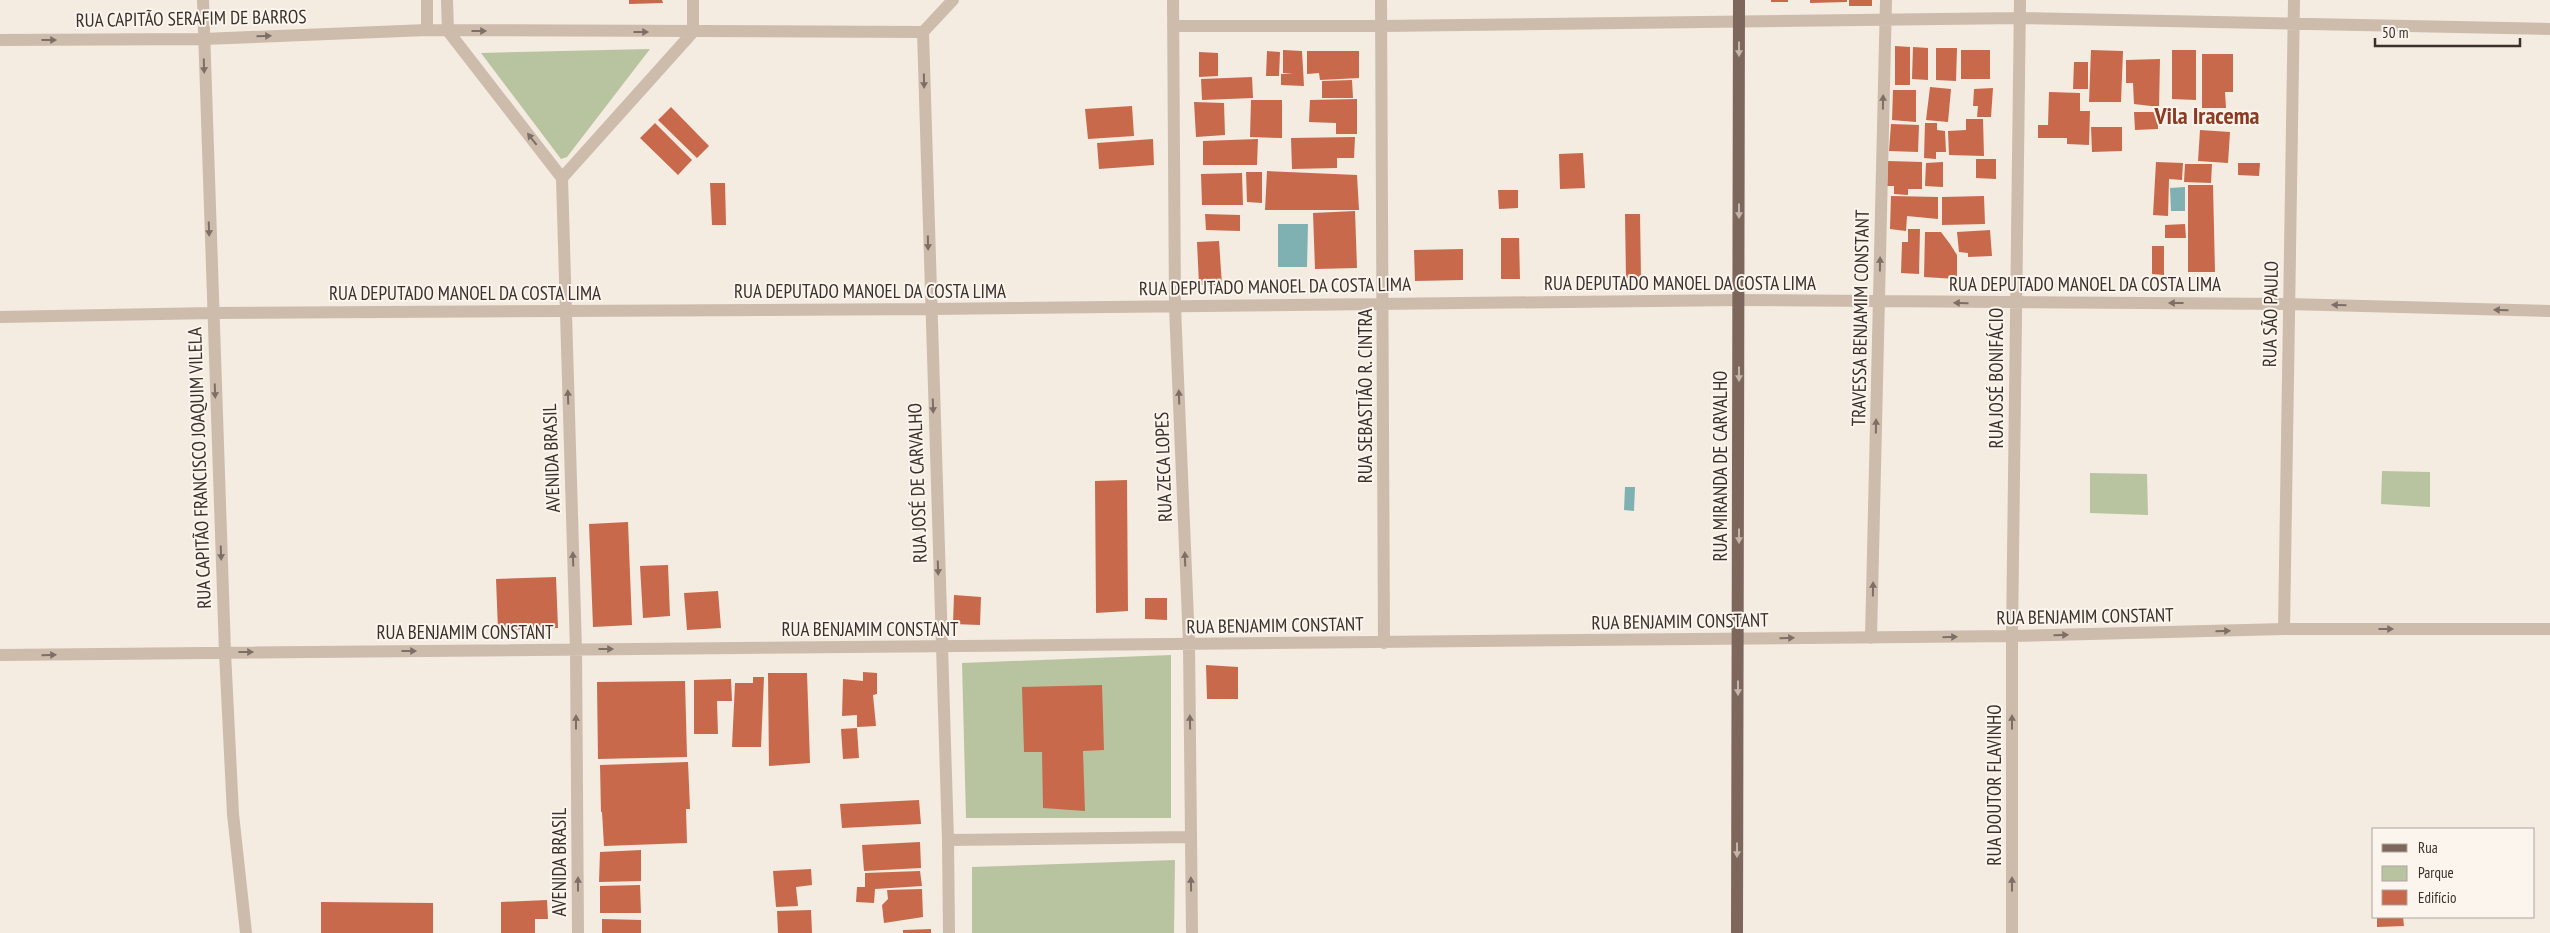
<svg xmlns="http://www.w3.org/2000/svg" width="2550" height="933" viewBox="0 0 2550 933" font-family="'PT Sans Narrow',sans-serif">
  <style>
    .green { fill: #b8c4a0 }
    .water { fill: #7fb0b2 }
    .building { fill: #c8694b }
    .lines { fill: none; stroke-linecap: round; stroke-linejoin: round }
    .minor { stroke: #cdbbac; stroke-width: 12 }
    .major { stroke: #7d675c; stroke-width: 12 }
    .oneway { fill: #7d6f65 }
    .oneway2 { fill: #c2b5ac }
    .labels { text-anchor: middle; stroke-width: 4; stroke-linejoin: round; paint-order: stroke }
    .street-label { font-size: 19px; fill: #3b302b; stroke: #fbf5ee }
    .district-label { font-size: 24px; font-weight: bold; fill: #8c3b22; stroke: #fbf5ee }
  </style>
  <rect width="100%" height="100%" fill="#f4ebe1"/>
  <path class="green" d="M650 49 567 157 561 159 481 53Z
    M2382 471 2430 472V507L2381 504Z
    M2090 473 2147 474 2148 515 2090 513Z
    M1171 655V818H966L962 663Z
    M1175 860 1174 933H972V867Z"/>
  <path class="water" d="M2185 187V211H2171L2170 188Z
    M1278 224H1308L1307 267H1278Z
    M1625 487H1635L1634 511 1624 510Z"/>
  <path class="building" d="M629 0H662L663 3 629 4Z
    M1771 0H1788V2H1771Z
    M1810 0H1847V2L1810 3Z
    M1849 0H1872V6H1849Z
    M1895 46 1910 47V85H1895Z
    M1913 47 1928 48V80L1912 79Z
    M1936 48H1957L1956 81 1936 80Z
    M1283 50 1302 51 1304 86 1281 85V74H1293L1283 73Z
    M1961 50H1990V79H1961Z
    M2091 50 2123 51 2121 102H2089Z
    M2172 50H2196V100L2172 99Z
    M1267 51 1280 52 1279 76H1266Z
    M1307 51H1359V78L1320 80 1319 73 1307 74Z
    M1199 52 1218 53V76L1199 77Z
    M2202 54H2233V92H2225L2226 108H2202Z
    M2160 59 2159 107 2134 104 2133 83H2126V60Z
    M2074 62H2088V89H2073Z
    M1252 77 1253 98 1202 100 1201 79Z
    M1352 80 1353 98H1322V81Z
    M1930 87 1951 89 1948 122 1926 120Z
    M1993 88 1991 117H1977L1978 106H1973L1974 89Z
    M1893 90H1916V122L1892 120Z
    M2049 92 2080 93V111H2090L2089 145 2067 144V138H2038V125H2048Z
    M1357 99V134H1336V123L1309 122 1310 100Z
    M1251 100H1282V138L1250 137Z
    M1194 102 1224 103 1225 135 1196 137Z
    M1132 106 1134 136 1088 139 1085 109Z
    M671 107 709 146 697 158 658 120Z
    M2134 112H2158V129L2135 130Z
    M1966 119H1983L1984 156 1949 155 1948 131 1966 130Z
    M655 123 692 160 678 175 640 138Z
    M1925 123H1937V130L1945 131 1946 152H1936V159L1924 158Z
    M1891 124 1919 125 1918 152 1889 151Z
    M2091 127H2122V151L2092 152Z
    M2200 130 2230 132 2228 163 2198 161Z
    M1355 137 1354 158H1337V168L1292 169 1291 138Z
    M1153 139 1154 165 1099 169 1097 143Z
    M1258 139 1257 165H1203V141Z
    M1583 153 1585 188 1560 189 1559 154Z
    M1976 159H1996V179L1976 178Z
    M1888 161 1922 162V189H1908V195L1894 194V186H1887Z
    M1943 162V187L1925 186 1926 163Z
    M2156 162 2183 163 2182 180 2169 179 2168 216 2153 215Z
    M2238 163H2260L2259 176 2238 175Z
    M2185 164H2212L2211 183 2184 182Z
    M1267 171 1357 175 1359 210H1265Z
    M1246 172H1262V203L1247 202Z
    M1242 173 1243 205H1202L1201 174Z
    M710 183H725L726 225H712Z
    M2188 185H2213L2215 272H2188Z
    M1498 190H1518V208L1499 209Z
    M1891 196 1938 197V219L1907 216 1906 231 1890 229Z
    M1984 196 1985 224 1942 225V197Z
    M1355 211 1357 268 1315 269 1313 213Z
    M1205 214 1240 215V231L1206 230Z
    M1625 214H1640L1641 278H1626Z
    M2185 224 2186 238H2165V225Z
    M1908 229H1920L1919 274 1901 273 1902 242H1908Z
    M1990 230 1992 256 1968 257V253L1959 252 1957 232Z
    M1925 232H1941L1950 244 1957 255V279L1924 277Z
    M1501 238H1519L1520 279H1501Z
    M1219 241 1222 285H1199L1197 242Z
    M2152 246H2164V275L2152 274Z
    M1463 249V280L1415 281 1414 250Z
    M1127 480 1128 611 1096 613 1095 481Z
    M628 522 632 625 593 627 589 524Z
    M668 565 670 616 643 618 640 566Z
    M556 577 558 628 498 630 496 579Z
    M718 591 721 628 687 630 684 593Z
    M954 595 981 597 980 625 953 624Z
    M1145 598H1167V620L1145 619Z
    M1206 665 1238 667V699H1207Z
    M863 672 877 673V694L873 695 876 726 857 727V715L842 716 843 679 863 681Z
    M768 673H807L810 763 769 766Z
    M753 677H764L761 747H732L735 683H753Z
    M731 679 732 701H717L718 734H694V680Z
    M685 681 687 757 598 759 597 682Z
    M1102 685 1104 750 1083 751 1085 811 1043 808 1042 752H1024L1022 687Z
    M857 728 859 758 843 759 841 729Z
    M688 762 690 809H686L687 843 604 846 602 812 632 811 601 812 600 765Z
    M919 800 921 824 842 828 840 804Z
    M920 842 921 868 864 871 862 845Z
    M641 850V881L599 882 600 852Z
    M811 869 812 885 796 887 798 906 776 907 773 871Z
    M920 871 922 886 875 889 874 903 856 902 857 887H865V873Z
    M640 885 641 913H600V886Z
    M922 889 923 917 884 923 882 905 888 899 887 890Z
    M547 900 548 919H535V933H501V902Z
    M321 902 433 903V933H321Z
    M811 910 812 933H778L777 911Z
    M2377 917H2403L2404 926 2377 927Z
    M602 919 641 920V933H602Z
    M931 929V933H903V930Z"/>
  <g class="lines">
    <path class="minor" d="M203 0 225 652 233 814 246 933
      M427 0V30
      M447 0 448 31 562 178
      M1173 0 1175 307 1189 644 1192 933
      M1381 0 1384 643
      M1173 26H1382L2020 18 2550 29
      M923 32 948 840 949 933
      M923 32 953 0
      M0 40 203 39 427 30 923 32
      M0 317 212 313 930 309 1739 300 2288 304 2550 311
      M2284 629 2294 0
      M1871 638 1886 0
      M0 655 2012 636 2284 629H2550
      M948 840 1191 837
      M578 933 576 650 562 178 693 32V0
      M2012 933V636L2020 0"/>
    <path class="major" d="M1737 933 1739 0"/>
  </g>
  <defs><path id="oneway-solid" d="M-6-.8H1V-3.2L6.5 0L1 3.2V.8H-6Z" transform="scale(1.25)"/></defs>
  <g class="oneway">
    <use href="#oneway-solid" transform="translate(479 31)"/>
    <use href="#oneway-solid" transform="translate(641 32)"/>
    <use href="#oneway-solid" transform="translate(264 36) rotate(-2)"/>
    <use href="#oneway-solid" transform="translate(49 40)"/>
    <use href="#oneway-solid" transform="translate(204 66) rotate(88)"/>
    <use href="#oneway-solid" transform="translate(924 81) rotate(89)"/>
    <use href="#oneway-solid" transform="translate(1883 102) rotate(-89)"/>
    <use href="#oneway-solid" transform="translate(532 139) rotate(-128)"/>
    <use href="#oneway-solid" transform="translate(209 229) rotate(88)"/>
    <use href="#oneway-solid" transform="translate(928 243) rotate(89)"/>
    <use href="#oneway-solid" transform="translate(1880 264) rotate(-89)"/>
    <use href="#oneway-solid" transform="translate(1961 303) rotate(-179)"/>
    <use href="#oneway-solid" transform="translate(2176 303) rotate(-180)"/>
    <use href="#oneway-solid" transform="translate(2339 305) rotate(-178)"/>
    <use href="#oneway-solid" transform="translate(2501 310) rotate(-178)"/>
    <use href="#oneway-solid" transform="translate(215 391) rotate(88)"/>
    <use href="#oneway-solid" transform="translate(568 397) rotate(-92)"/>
    <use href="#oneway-solid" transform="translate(1179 397) rotate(-92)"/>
    <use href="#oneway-solid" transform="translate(933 406) rotate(88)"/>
    <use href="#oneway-solid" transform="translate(1876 426) rotate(-89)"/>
    <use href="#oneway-solid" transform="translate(221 553) rotate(88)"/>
    <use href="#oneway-solid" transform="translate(573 559) rotate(-92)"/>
    <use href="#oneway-solid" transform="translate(1185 559) rotate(-92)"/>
    <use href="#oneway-solid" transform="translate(938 568) rotate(88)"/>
    <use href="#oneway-solid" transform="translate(1873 589) rotate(-89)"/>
    <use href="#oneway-solid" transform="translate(2386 629)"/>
    <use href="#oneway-solid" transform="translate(2223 631) rotate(-1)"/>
    <use href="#oneway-solid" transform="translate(2061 635) rotate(-1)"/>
    <use href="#oneway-solid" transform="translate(1950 637) rotate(-1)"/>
    <use href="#oneway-solid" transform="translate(1787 638) rotate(-1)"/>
    <use href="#oneway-solid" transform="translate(606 649)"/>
    <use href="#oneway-solid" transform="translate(409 651)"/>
    <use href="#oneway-solid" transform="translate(246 652)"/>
    <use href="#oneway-solid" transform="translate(49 655) rotate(-1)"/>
    <use href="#oneway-solid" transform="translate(576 722) rotate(-90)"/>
    <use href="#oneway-solid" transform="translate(1190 722) rotate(-91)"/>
    <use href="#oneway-solid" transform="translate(2012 722) rotate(-90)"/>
    <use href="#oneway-solid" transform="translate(578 884) rotate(-90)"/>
    <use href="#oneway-solid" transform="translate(1191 884) rotate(-91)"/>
    <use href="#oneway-solid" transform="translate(2012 884) rotate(-90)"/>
  </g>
  <g class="oneway2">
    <use href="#oneway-solid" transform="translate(1739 49) rotate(90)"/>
    <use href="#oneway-solid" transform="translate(1739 211) rotate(90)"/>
    <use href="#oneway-solid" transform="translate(1739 374) rotate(90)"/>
    <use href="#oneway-solid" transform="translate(1739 536) rotate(90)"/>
    <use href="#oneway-solid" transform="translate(1738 688) rotate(90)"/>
    <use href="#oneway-solid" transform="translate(1737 850) rotate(90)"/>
  </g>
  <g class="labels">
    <g class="street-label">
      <text transform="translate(191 18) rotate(-1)" y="7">RUA CAPITÃO SERAFIM DE BARROS</text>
      <text x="1680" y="290">RUA DEPUTADO MANOEL DA COSTA LIMA</text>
      <text x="2085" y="291">RUA DEPUTADO MANOEL DA COSTA LIMA</text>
      <text transform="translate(1275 286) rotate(-1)" y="7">RUA DEPUTADO MANOEL DA COSTA LIMA</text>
      <text x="870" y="298">RUA DEPUTADO MANOEL DA COSTA LIMA</text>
      <text x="465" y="300">RUA DEPUTADO MANOEL DA COSTA LIMA</text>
      <text transform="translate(2270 314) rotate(-89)" y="7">RUA SÃO PAULO</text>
      <text transform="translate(1860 318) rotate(-89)" y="7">TRAVESSA BENJAMIM CONSTANT</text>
      <text transform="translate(1996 378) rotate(-90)" y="7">RUA JOSÉ BONIFÁCIO</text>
      <text transform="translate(1365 396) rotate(-90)" y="7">RUA SEBASTIÃO R. CINTRA</text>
      <text transform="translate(551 458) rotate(-92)" y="7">AVENIDA BRASIL</text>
      <text transform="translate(1720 466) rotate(-90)" y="7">RUA MIRANDA DE CARVALHO</text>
      <text transform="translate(1163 467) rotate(-92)" y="7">RUA ZECA LOPES</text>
      <text transform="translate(199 468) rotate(-92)" y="7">RUA CAPITÃO FRANCISCO JOAQUIM VILELA</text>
      <text transform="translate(917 483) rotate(-92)" y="7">RUA JOSÉ DE CARVALHO</text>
      <text transform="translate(2085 616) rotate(-1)" y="7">RUA BENJAMIM CONSTANT</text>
      <text transform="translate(1680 621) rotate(-1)" y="7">RUA BENJAMIM CONSTANT</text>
      <text transform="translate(1275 625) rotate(-1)" y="7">RUA BENJAMIM CONSTANT</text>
      <text x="870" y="636">RUA BENJAMIM CONSTANT</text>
      <text x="465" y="639">RUA BENJAMIM CONSTANT</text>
      <text transform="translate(1994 785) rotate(-90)" y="7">RUA DOUTOR FLAVINHO</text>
      <text transform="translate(559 862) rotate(-90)" y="7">AVENIDA BRASIL</text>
    </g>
    <g class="district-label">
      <text x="2207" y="124">Vila Iracema</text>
    </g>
  </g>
  <rect x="2372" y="828" width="162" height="90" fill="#fbf5ee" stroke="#aea6a0"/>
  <rect x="2382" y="844" width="25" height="8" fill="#7d675c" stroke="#aea6a0"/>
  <text x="2418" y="853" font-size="15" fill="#3b302b">Rua</text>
  <rect x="2382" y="866" width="25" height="15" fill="#b8c4a0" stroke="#aea6a0"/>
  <text x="2418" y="878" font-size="15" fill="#3b302b">Parque</text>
  <rect x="2382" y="890" width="25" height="15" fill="#c8694b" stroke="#aea6a0"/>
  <text x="2418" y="903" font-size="15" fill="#3b302b">Edifício</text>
  <path d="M2375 38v8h145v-8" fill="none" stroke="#3b302b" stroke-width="2.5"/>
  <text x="2382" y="38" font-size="15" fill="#3b302b" stroke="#fbf5ee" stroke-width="4" paint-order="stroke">50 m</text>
</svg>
